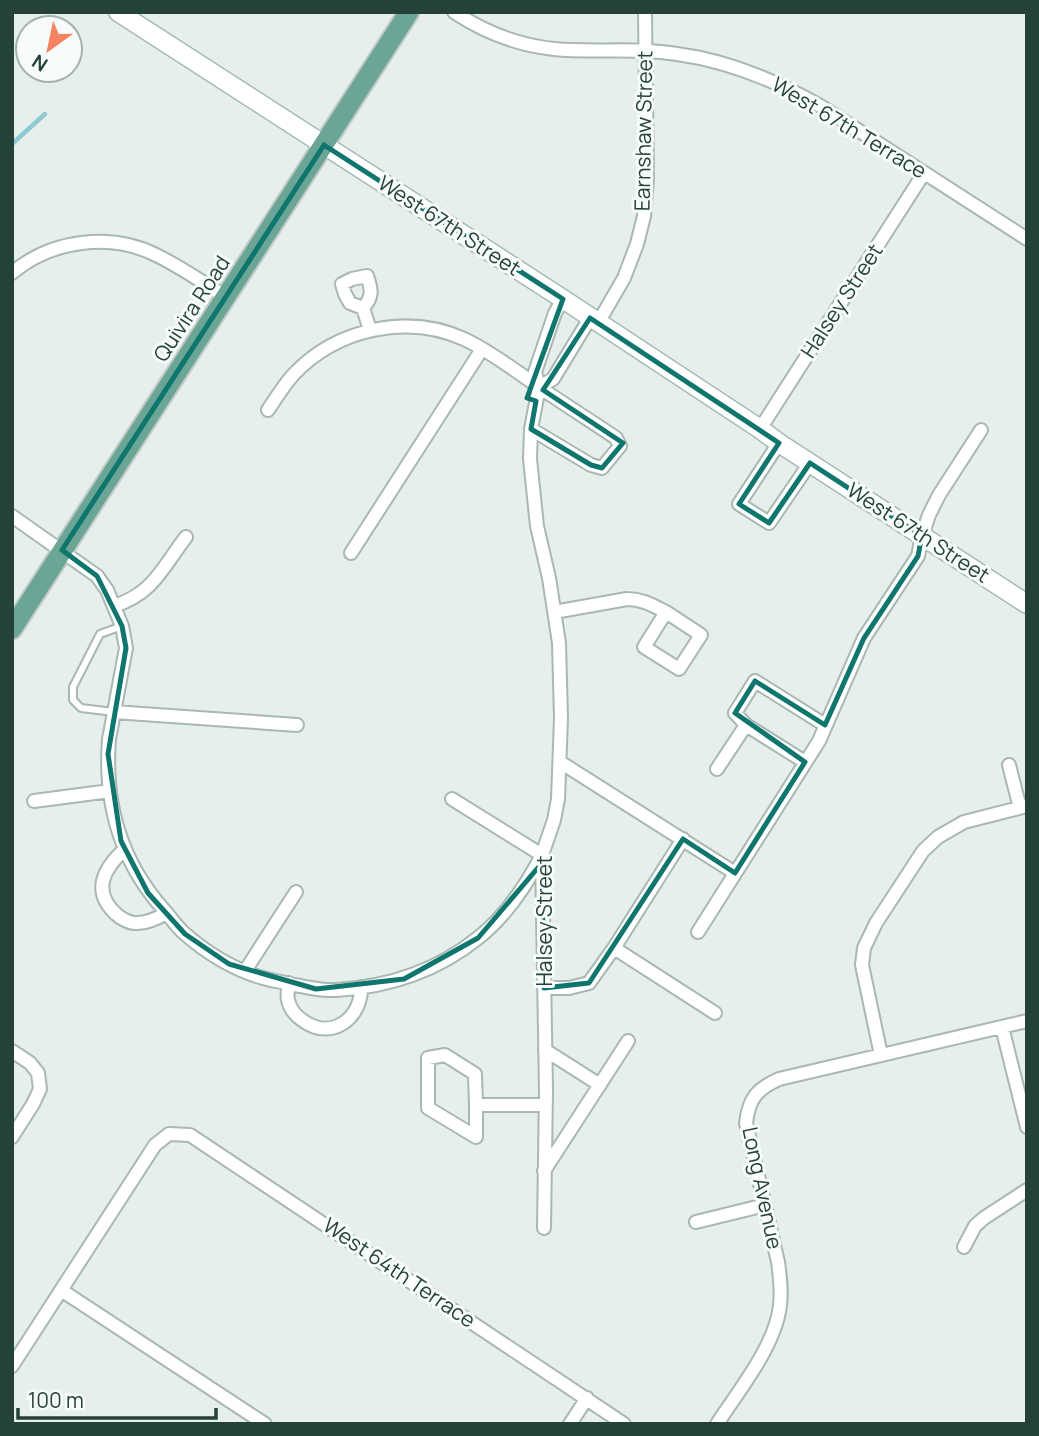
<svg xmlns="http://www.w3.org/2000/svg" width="1039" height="1436" viewBox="0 0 1039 1436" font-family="Manrope,sans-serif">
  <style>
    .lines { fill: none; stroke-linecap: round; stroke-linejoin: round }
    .stream { stroke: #8ec9d4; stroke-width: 4.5 }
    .lane-casing { stroke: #a8b8b2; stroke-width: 10 }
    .street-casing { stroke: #a8b8b2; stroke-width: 16 }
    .secondary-casing { stroke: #a4bbb3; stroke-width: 21 }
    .primary-casing { stroke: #c2cac8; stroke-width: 23 }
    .lane { stroke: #fff; stroke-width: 6 }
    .street { stroke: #fff; stroke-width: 12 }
    .secondary { stroke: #fff; stroke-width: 18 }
    .primary { stroke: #6aa596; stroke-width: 19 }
    .marked { fill: none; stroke: #0f766e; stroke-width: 5; stroke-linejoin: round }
    .labels { text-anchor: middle; stroke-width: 6; stroke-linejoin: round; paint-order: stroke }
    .street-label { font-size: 21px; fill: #24423a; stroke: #f7fbf9 }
  </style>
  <rect width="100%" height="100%" fill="#e6efeb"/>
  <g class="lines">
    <path class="stream" d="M12 144 45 114"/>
    <defs>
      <path id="lane" d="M114 712 81 708 73 700V687L100 634 122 626"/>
      <path id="street" d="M454 12C484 32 517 45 554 49 594 53 636 47 677 54 729 61 777 81 822 107L1027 239
        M12 273C51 240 110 232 156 255 181 267 204 283 227 298
        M363 308C373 297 372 290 367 276L352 279 342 284 345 294 350 303 363 308 370 330
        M598 323 624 278 637 244 644 216 647 179 645 12
        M539 387 553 379 590 318
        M268 410C276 398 284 385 293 375 336 329 407 313 464 339 488 350 510 367 532 382 559 401 588 419 616 438L620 446 602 468 591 465 531 429
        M760 429 924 173
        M779 443 739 504 769 523 810 463
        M12 516 97 576 107 590 122 626 126 648 109 739C104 803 121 862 164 910 171 918 177 927 185 934 207 953 235 970 263 978 273 981 284 982 294 985 308 987 322 991 336 990 388 987 437 971 478 938 506 916 526 886 542 855L452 799
        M351 553 482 349
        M114 606C154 593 162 568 186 537
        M554 612 627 599C642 599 652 605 666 612L644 647 679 669 701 635 666 612
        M114 712 297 725
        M746 725 735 713 755 681 825 725
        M560 762 735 873
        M1009 765 1020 808
        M717 769 746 725 805 762
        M34 801 110 791
        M125 849C104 868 91 891 116 914 120 918 129 923 135 923 146 924 157 918 167 913
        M698 932 819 741 864 638 918 556 922 536 929 515 939 495 981 430
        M614 948 715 1013
        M245 971 296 892
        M289 983C288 988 287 996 288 1000 290 1010 297 1017 305 1022 332 1040 362 1018 361 987
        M544 988H569L589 983 614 948 683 839
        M1002 1027 1027 1127
        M545 1050 600 1085
        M12 1051 30 1063 38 1073 40 1089 33 1104 12 1137
        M881 1055 862 965 864 948 876 923 923 851 938 837 964 822 1027 806
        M476 1105V1137L428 1108V1058L445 1055 475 1074 476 1105H545
        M544 1171 628 1041
        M696 1222 765 1205
        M544 1228 546 1090 542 855 554 820 558 799 561 718 559 643 549 578 537 526 530 459 531 429 539 387 535 372 555 313 563 299
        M964 1247 975 1226 984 1218 1027 1190
        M61 1290 265 1424
        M12 1366 155 1145 169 1134 190 1135 624 1424
        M570 1424 587 1398
        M717 1424C739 1390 776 1345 780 1305 782 1291 780 1277 778 1262L746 1123C749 1098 757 1089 779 1079L1027 1021"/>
      <path id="secondary" d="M118 12 563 299 760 429 779 443 1027 604"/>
      <path id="primary" d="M12 629 409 12"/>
    </defs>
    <use href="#lane" class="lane-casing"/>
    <use href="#street" class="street-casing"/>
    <use href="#secondary" class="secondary-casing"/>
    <use href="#primary" class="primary-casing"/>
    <use href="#lane" class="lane"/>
    <use href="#street" class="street"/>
    <use href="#secondary" class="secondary"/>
    <use href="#primary" class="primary"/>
  </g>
  <path class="marked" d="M324 145 563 299 527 398 536 401 531 429 591 465 602 468 623 443 543 390 590 318 779 443 739 504 769 523 810 463 922 536 918 556 864 638 825 725 755 681 735 713 805 762 735 873 683 839 589 983 544 988 542 863 478 938 404 979 316 989 229 964 185 934 148 893 121 841 108 754 126 648 122 626 97 576 62 550Z"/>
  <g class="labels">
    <g class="street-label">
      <text transform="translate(849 128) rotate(31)" y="7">West 67th Terrace</text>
      <text transform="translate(644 131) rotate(-89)" y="7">Earnshaw Street</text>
      <text transform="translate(449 226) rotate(33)" y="7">West 67th Street</text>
      <text transform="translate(842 301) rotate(-57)" y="7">Halsey Street</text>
      <text transform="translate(192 309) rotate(-57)" y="7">Quivira Road</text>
      <text transform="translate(918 533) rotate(33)" y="7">West 67th Street</text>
      <text transform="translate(545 921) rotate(-90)" y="7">Halsey Street</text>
      <text transform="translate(762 1188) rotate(78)" y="7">Long Avenue</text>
      <text transform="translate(399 1273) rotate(34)" y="7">West 64th Terrace</text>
    </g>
  </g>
  <rect width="1039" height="1436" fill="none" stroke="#24423a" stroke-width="28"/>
  <g transform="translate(49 49) rotate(213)"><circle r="33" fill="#f7fbf9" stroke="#a3b1ad" stroke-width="2"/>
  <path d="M0-5L12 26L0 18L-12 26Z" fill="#f4845f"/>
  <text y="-10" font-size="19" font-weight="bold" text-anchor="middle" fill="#24423a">N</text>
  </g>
  <path d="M18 1408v10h198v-10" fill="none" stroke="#24423a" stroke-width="3.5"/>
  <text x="28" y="1408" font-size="21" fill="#24423a" stroke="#f7fbf9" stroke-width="5" paint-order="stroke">100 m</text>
</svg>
